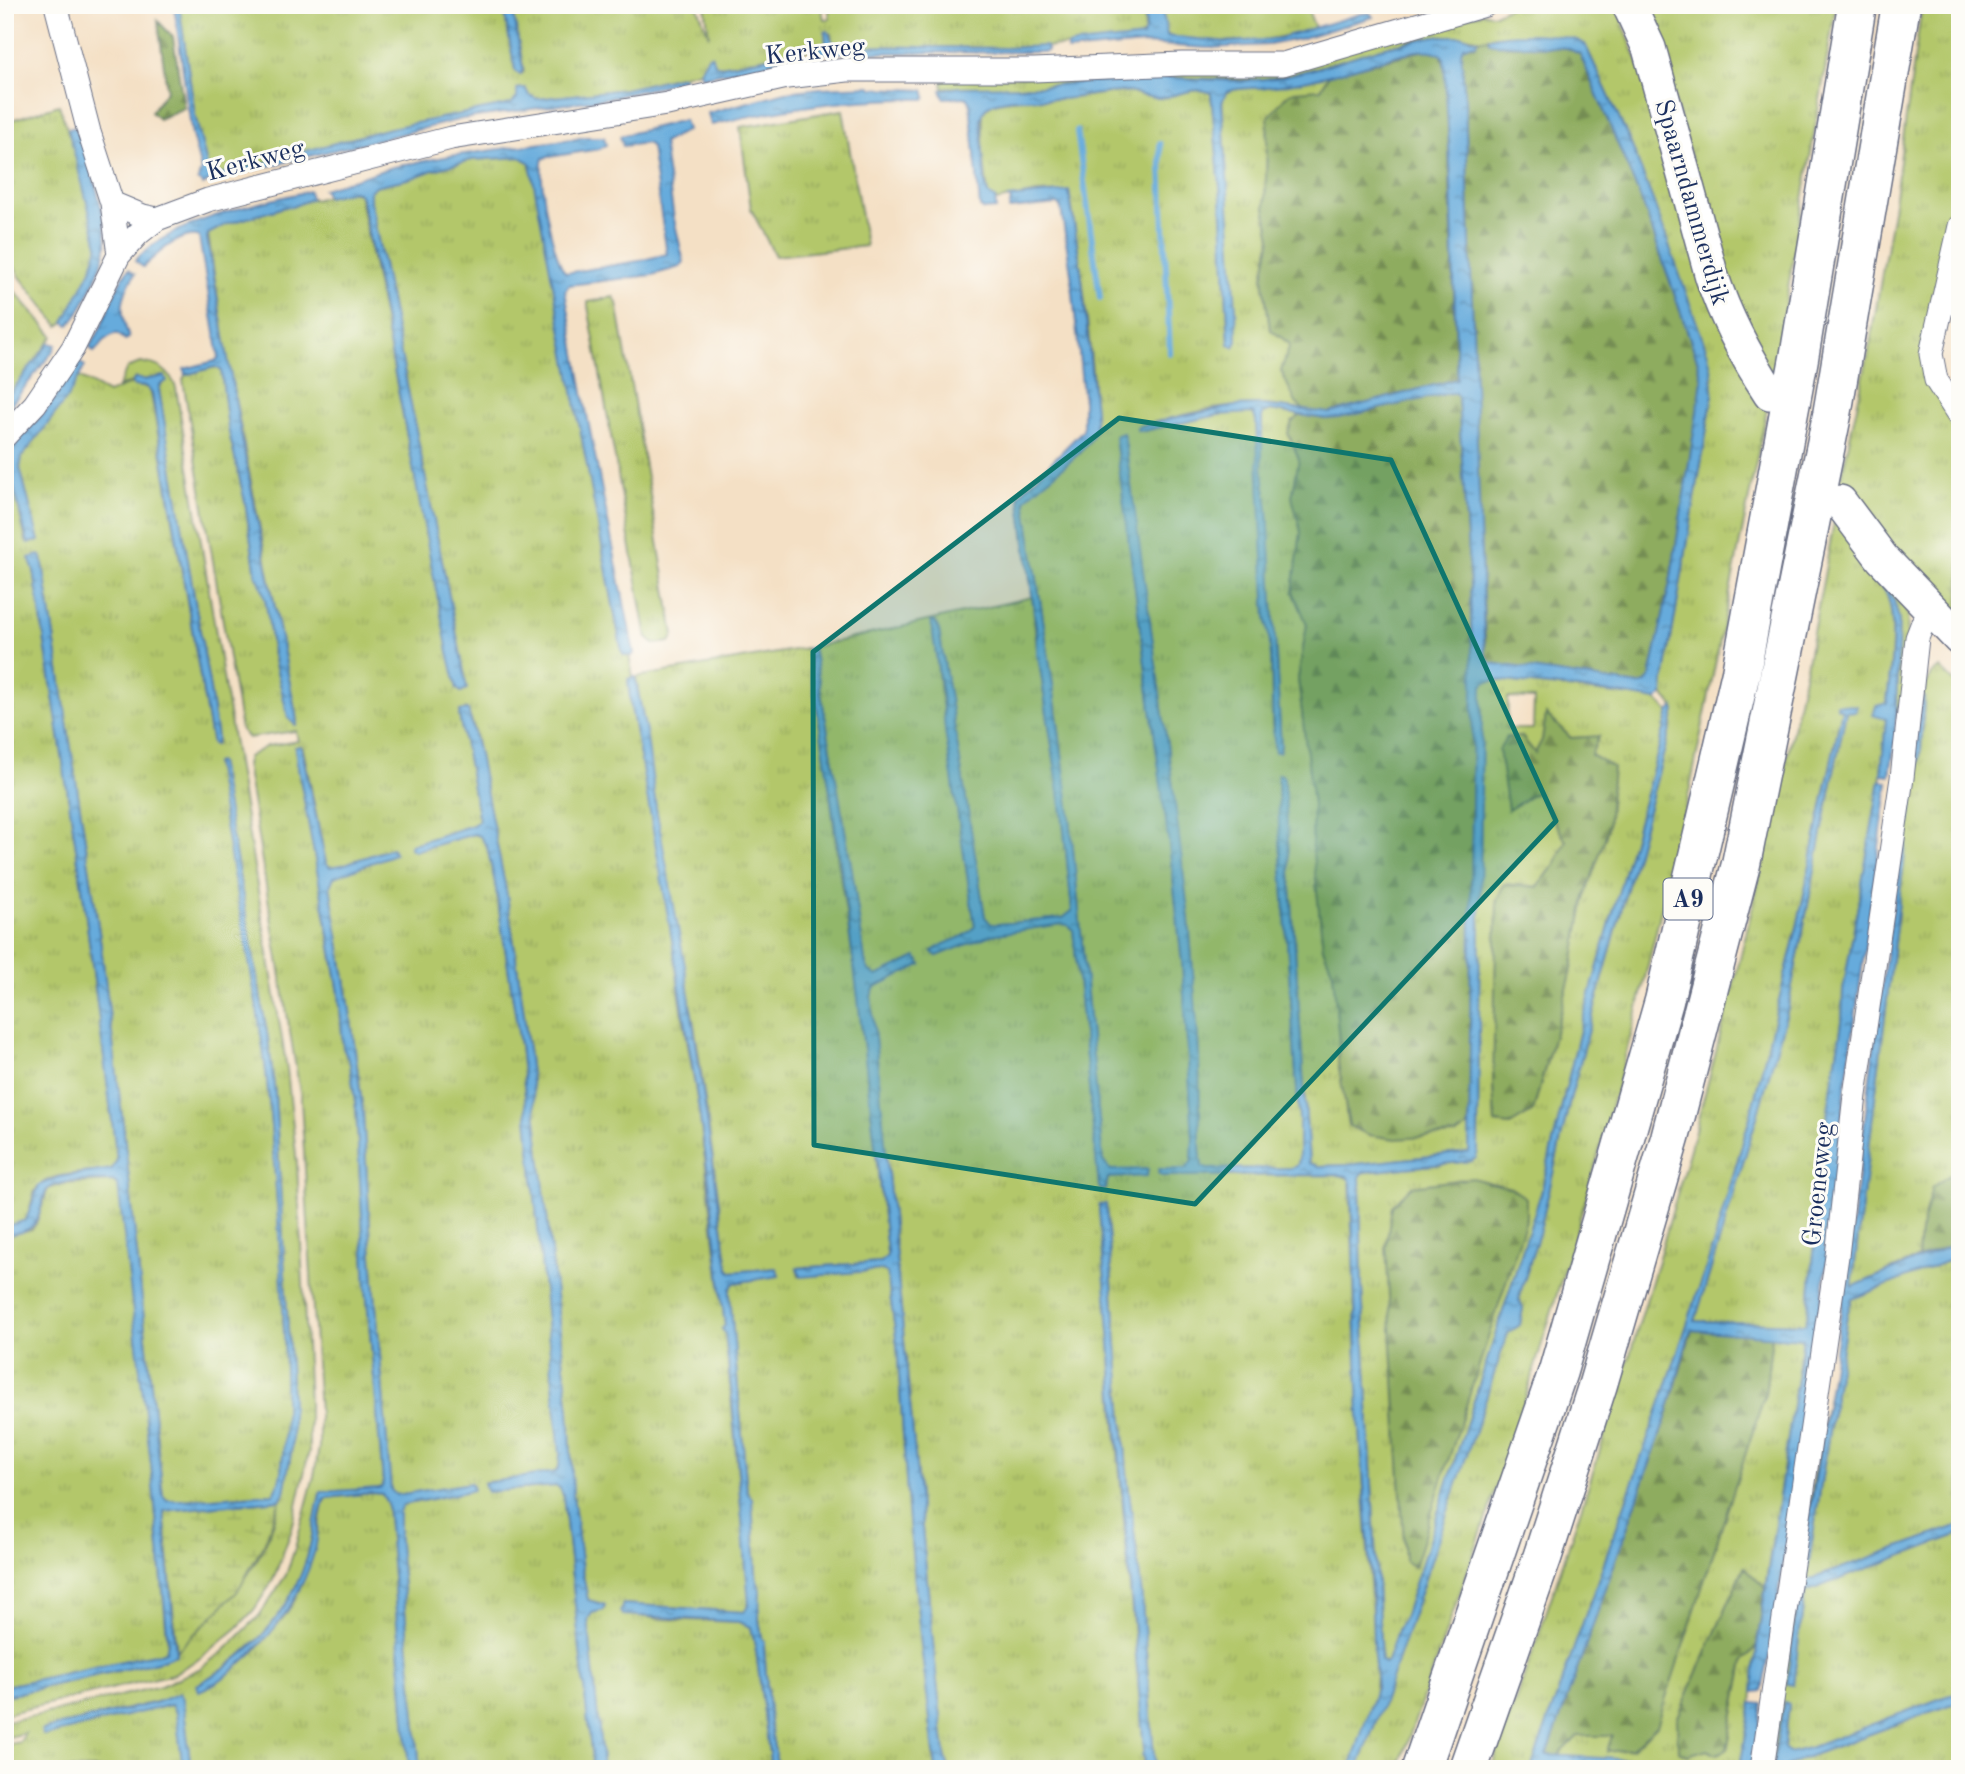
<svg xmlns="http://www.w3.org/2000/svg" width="1965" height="1774" viewBox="0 0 1965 1774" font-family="'Old Standard TT',serif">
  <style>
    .grass { fill: url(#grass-tufts); stroke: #677b64; stroke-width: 2; fill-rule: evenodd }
    .forest { fill: url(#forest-firs); stroke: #546e5e; stroke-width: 2 }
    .wetland { fill: url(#wetland-marsh); stroke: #677b64; stroke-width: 2 }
    .water { fill: url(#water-ripples); stroke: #406d9d; stroke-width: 2 }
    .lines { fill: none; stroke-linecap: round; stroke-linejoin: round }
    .stream { stroke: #66abdc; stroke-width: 6 }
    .street-casing { stroke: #676d82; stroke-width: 25 }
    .secondary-casing { stroke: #676d82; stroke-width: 36 }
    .highway-casing { stroke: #676d82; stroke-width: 41 }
    .street { stroke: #fff; stroke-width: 23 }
    .secondary { stroke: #fff; stroke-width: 33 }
    .highway { stroke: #fff; stroke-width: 38 }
    .marked { fill: #0f766e; fill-opacity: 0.2; stroke: #0f766e; stroke-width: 5; stroke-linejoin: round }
    .labels { text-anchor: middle; stroke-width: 6; stroke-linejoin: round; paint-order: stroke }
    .shield { fill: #fdfcf7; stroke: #5f6c8c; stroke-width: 2 }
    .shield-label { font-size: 24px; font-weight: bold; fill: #1b2f5e }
    .street-label { font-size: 26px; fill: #1b2f5e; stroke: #fdfcf7 }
  </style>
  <defs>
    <pattern id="grass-tufts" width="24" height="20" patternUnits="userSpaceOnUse" patternTransform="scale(1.75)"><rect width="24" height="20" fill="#b3c76b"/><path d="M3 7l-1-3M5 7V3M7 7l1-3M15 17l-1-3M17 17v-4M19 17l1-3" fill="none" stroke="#99ab5f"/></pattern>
    <pattern id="forest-firs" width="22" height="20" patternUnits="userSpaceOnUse" patternTransform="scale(1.75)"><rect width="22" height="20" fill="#8eac5f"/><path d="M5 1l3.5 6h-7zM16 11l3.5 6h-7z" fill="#738c52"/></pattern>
    <pattern id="wetland-marsh" width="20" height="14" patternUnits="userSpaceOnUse" patternTransform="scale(1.75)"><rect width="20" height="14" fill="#b3c76b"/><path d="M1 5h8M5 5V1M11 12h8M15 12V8" fill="none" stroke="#99ab5f"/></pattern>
    <pattern id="water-ripples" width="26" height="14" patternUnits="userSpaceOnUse" patternTransform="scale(1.75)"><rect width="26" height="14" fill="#66abdc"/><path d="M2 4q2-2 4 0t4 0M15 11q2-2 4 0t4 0" fill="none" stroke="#538cb6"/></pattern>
  </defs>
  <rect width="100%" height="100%" fill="#fdfcf7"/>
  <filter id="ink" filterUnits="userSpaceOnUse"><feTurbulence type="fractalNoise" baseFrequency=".0143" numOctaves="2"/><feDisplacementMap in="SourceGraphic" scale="14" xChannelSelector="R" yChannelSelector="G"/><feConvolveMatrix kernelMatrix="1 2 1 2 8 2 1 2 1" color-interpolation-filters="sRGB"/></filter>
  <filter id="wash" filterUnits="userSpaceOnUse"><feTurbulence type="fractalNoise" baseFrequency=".00686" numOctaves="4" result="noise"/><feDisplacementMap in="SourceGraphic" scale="28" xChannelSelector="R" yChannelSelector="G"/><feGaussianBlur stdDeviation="1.57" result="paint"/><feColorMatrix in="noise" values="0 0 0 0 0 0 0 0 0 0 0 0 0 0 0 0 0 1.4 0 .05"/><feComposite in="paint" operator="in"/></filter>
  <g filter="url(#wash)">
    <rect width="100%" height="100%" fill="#f4e0c5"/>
    <path class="grass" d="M179 5H503L515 70 517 73 521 74 524 72 512 5H697L709 36 705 5H821L824 19H830L828 5H1144L1145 33 1139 38 1067 46 1005 48 840 46 832 41 831 33 825 32 826 43 819 49 787 53 721 66 716 65 708 56 700 71 625 89 537 99 529 95 525 88 517 89V98L511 104 386 129 215 176 209 173 195 115Z
      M1162 5H1306L1315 28C1262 46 1225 42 1171 38L1165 32Z
      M1513 5H1616L1768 404 1690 788 1635 1020 1590 1185 1524 1403 1488 1513 1398 1769H1358L1384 1700 1508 1332 1520 1325 1523 1308 1519 1300 1520 1294 1540 1230 1570 1100 1675 711 1674 707 1663 695 1664 680 1713 394 1712 373 1654 203 1631 144 1585 44C1553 36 1526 35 1494 36 1487 38 1481 42 1474 37L1411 40 1295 74 1258 80 1156 77 1041 86 943 88 942 82 948 79 1208 71 1484 13 1495 14Z
      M1655 5H1836L1772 383 1743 334 1650 18Z
      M1922 5H1960V197L1951 247 1926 353 1960 424V627L1839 488 1868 355 1893 210Z
      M1329 74 1321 89 1268 118 1265 207 1271 238 1263 277 1270 329 1290 344 1296 403 1305 411C1291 409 1277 405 1262 405 1221 404 1177 416 1138 427L1144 431 1218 415 1253 412 1256 420 1266 617 1271 642 1272 726 1281 751 1268 509 1262 467V414L1270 410 1301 415 1292 422 1288 433 1299 459 1292 497 1301 532 1293 591 1307 624 1298 679 1313 804 1312 844 1317 877 1320 919 1323 948 1333 972 1339 1042 1338 1063 1345 1092 1346 1114 1427 1136 1456 1135 1468 1127 1470 1130 1469 1152 1347 1165 1318 1166 1309 1163 1284 779 1282 775 1278 774 1279 825 1299 1119V1160L1297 1166 1291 1168 1207 1169 1202 1167 1200 1148 1199 1053 1189 919 1171 772 1129 473 1117 434 1115 437 1172 868 1182 963 1193 1138 1192 1161 1186 1169H1160L1162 1176 1340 1175 1350 1179 1359 1416 1376 1675 1374 1696 1350 1769H1155L1141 1587 1128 1483 1106 1205H1100L1116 1430 1144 1750 1143 1769H949L945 1754 936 1673 871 996 875 987 921 964 916 957 877 976 868 970 865 961 852 870 813 647 1032 597C1034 608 1036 654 1039 661L1062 812 1072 911 1063 918 998 924H991L985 917 939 631 936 622 932 621C943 723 959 824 975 926L970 933 931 951 937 956 983 937 1017 930 1062 924 1067 925 1073 930 1099 1187 1106 1190 1108 1178 1123 1176 1106 1167 1103 1161 1069 806 1053 685 1025 500C1044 477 1075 464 1091 438 1103 419 1076 225 1069 192L1037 193 995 201V198L988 194 983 153V113C986 108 989 105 995 103 1016 97 1039 100 1060 99 1082 98 1104 92 1126 92 1137 93 1147 98 1158 98 1176 97 1194 85 1211 93L1221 198 1229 344 1237 341 1222 96 1230 90 1291 83Z
      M59 105C68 131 103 231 98 253 92 277 75 300 64 322L59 326 21 278 5 252V122Z
      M843 110 866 246 775 256 751 209 740 127Z
      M521 157 530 163 533 175 615 616 622 652 629 656 633 677 628 679 631 707 670 920 680 998 699 1111 725 1327 722 1330 725 1332 749 1597 748 1609 744 1612 623 1604 620 1612 658 1619 739 1622 751 1627 756 1651 771 1769H603L588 1619 592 1613 604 1610 605 1608 604 1604 588 1600 582 1570 573 1494 569 1410 524 1013 507 895 479 755 473 724 466 709 460 711 459 715 479 820 473 825 410 845V848L414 851 474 834 480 836 487 847 495 883 520 1045 560 1454C560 1465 560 1471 549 1475L484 1482 488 1492 556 1486 560 1488 563 1495 593 1769H420L399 1544V1511L403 1505 469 1491 473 1486 471 1483 396 1495 391 1490 371 1243 363 1112 349 1003 330 886 333 877 394 854 392 848 342 865 330 867 326 863 303 748 295 747 339 993 343 1048 350 1063 356 1109 366 1288 383 1482 382 1487 379 1488 320 1494C315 1515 313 1537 307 1558 291 1611 252 1653 205 1680L226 1676 256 1650 284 1617 295 1600 314 1551 323 1505 327 1498 372 1493 382 1494 387 1503 409 1769H191L183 1699H167L44 1729 43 1735 171 1705 176 1713 183 1769H5V1745L20 1742 25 1733 5 1738V1721L35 1716 161 1686 199 1669 224 1651 259 1616 286 1575 295 1548 314 1476 319 1447V1415L301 1099 246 764 248 757 267 746 298 741 296 731 248 738 241 730 183 380 185 375 215 367 221 370 228 428 245 502 256 575C269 593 269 635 273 657 278 680 288 703 297 725V721L227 356 208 234 227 224 285 207H292L312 198 314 200 324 197 325 195 327 197 347 191 359 193 457 689 463 666 370 199V191L375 186 412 178 433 170 472 160Z
      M5 280 53 336 5 400Z
      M614 297 617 303 674 635 670 642 654 644 647 638 588 306V302Z
      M140 363C159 363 170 371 176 388L287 1070 297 1164 309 1404V1451L292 1529 273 1580 254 1610 237 1628 202 1657 173 1674 5 1714V1696L157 1662C179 1654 177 1648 194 1634 237 1594 266 1560 280 1500L283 1497 292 1448V1400L275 1093 268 1038 219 762 215 763C232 866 254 969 266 1072 272 1129 301 1466 274 1494L181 1500H167L163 1495 123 1123 100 938 42 558 40 555 29 558 34 571 83 894 117 1160 112 1169C92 1175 44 1169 34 1193 31 1202 30 1211 26 1220L5 1227V477L11 479 13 484 26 542 39 541 20 468 22 457 50 421 79 377 108 393 133 383 134 386 150 388 210 734 212 744H217L210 689 159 390 165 376 141 380 135 378 132 382 118 387 127 368Z
      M1836 511 1899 590 1908 616 1905 696 1897 711 1895 697 1898 654 1888 588 1869 575C1873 579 1879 582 1882 586 1900 607 1889 677 1887 703L1874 715 1886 719 1881 774 1843 990 1842 1022 1828 1110 1808 1314 1805 1324 1695 1321 1757 1117 1787 1012 1846 711 1855 712 1836 707 1842 709 1798 923 1750 1117 1709 1259 1661 1402 1531 1769H1491C1640 1359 1759 940 1836 511Z
      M806 648 825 752 838 863 855 971 887 1252V1256L881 1262 797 1268 799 1276 882 1270 887 1273 897 1345 908 1510 921 1645 936 1769H778L770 1725 764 1646 765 1641 762 1638 759 1620 752 1500 747 1491 730 1295V1289L734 1283 779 1276 776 1268 731 1272 728 1268 697 1042 656 808 636 677Z
      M1940 668 1960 688V1168L1932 1188 1920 1232 1918 1258 1852 1287 1906 845 1921 750 1924 697H1921L1931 674Z
      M1497 680 1641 697 1657 700 1669 712 1580 1030 1541 1193 1406 1612 1386 1663 1381 1660 1362 1286 1360 1177 1361 1173 1365 1172 1472 1161 1478 1083 1482 686 1486 682ZM1508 698 1534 699 1533 729H1507ZM1547 715 1571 738 1599 737 1590 755 1585 897 1571 974 1533 1111 1510 1125 1495 1123 1493 1083 1504 884 1537 887 1555 864 1566 841 1537 792 1508 810 1522 737 1535 754 1542 741Z
      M114 1181 119 1187 126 1238 151 1464 168 1647 166 1651 160 1653 5 1686V1236L32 1229 36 1224 48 1189 64 1184Z
      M1960 1256V1525L1806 1581 1847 1315 1852 1299Z
      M1772 1336 1803 1339 1765 1588 1744 1568 1728 1606 1688 1755 1707 1749 1727 1750 1744 1661 1757 1645 1752 1703 1740 1766 1558 1756 1578 1736 1613 1735 1607 1751 1747 1447 1765 1394Z
      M1830 1386 1802 1567 1787 1684H1793L1805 1592 1960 1534V1691L1812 1747 1789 1753 1784 1748 1789 1705 1774 1762 1802 1759 1960 1701V1769H1770L1818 1447Z"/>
    <path class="forest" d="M158 21 173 37 184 108 159 119 151 112 167 90Z
      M1489 39V42L1496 44 1567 48 1580 54 1643 204 1698 362 1702 380 1700 405 1669 588 1650 677 1646 683 1639 685 1507 666 1491 663 1486 657 1477 469 1465 100 1461 50 1464 46 1476 44 1477 40Z
      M1429 49 1440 52 1446 69 1457 379 1330 413H1320L1305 411 1296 403 1281 371 1290 344 1270 329 1263 277 1271 238 1265 207 1268 118 1284 98 1294 91 1321 89 1329 74Z
      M1450 393H1455L1458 397 1470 584 1473 682 1471 1106 1468 1127 1456 1135 1395 1139 1369 1135 1349 1126 1338 1063 1339 1042 1333 972 1323 948 1312 844 1313 804 1298 679 1307 624 1293 591 1301 532 1292 497 1299 459 1288 433 1292 422 1301 415 1325 419Z
      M1546 714 1571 738 1599 736 1591 755 1613 767 1608 829 1585 897 1571 974 1533 1111 1510 1125 1495 1123 1493 1083 1497 900 1504 884 1538 887 1555 864 1566 841 1537 792 1508 810 1499 750 1507 737H1522L1535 753 1542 740Z
      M1960 1168V1242L1918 1258 1920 1232 1932 1187Z
      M1472 1178 1511 1188 1526 1198V1220L1414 1567 1405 1561 1386 1246 1392 1206 1412 1186Z
      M1692 1330 1772 1336 1765 1394 1657 1726 1632 1749 1607 1752 1612 1736H1578L1558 1756 1547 1755 1668 1412Z
      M1744 1567 1765 1588 1757 1645 1744 1661 1727 1750 1717 1754 1707 1749 1688 1755 1678 1751 1677 1719Z"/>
    <path class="wetland" d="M280 1500 265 1542 237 1592 177 1651 164 1511Z"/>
    <path class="water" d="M174 5H179L195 115 209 173 215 176 386 129 511 104 517 98V89L525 88 529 95 537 99 625 89 682 76 685 80 614 97 462 119 211 180 203 185 198 180 201 170 192 135Z
      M503 5H512L523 68 521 74 517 73 515 70Z
      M1144 5H1162L1167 36 1229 42 1276 39 1360 14 1370 13 1373 17 1299 39 1268 45 1208 48 1144 44 1067 51V46L1076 44 1143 37 1146 26Z
      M828 31 832 41 840 46 1005 48 1045 46 1048 50 1046 52 820 53 819 49 826 43 825 32Z
      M1434 36H1463L1477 40 1476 44 1464 46 1461 51 1465 100 1484 639 1486 657 1491 663 1639 685 1646 683 1650 677 1671 577 1702 380 1698 362 1643 204 1580 54 1567 48 1496 44 1489 42V38C1510 32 1567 32 1585 44L1631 144 1654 203 1708 354 1712 373 1713 394 1664 680 1663 695 1657 700 1613 693 1497 680 1486 682 1482 686 1478 1151 1476 1158 1472 1161 1365 1172 1361 1173 1360 1177 1362 1286 1381 1660 1384 1663 1387 1662 1397 1630 1405 1615 1541 1193 1580 1030 1669 712 1674 707 1675 711 1570 1100 1540 1230 1520 1294 1519 1300 1523 1308 1520 1325 1508 1333 1384 1700 1358 1769H1350L1377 1685 1373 1647 1372 1596 1359 1416 1351 1183 1347 1176 1340 1175 1162 1176 1158 1173 1159 1169H1186L1192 1161 1193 1138 1182 963 1172 868 1115 437 1117 434 1123 433 1125 441 1171 772 1189 919 1199 1053 1200 1148 1202 1166 1207 1169 1290 1168 1297 1166 1299 1160V1119L1279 825 1278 774 1282 775 1284 779 1309 1163 1318 1166 1347 1165 1469 1152 1473 682 1470 584 1458 397 1455 393H1449L1339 418 1325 419 1270 410 1262 414V467L1268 509 1281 745 1279 752H1275C1270 707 1275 661 1266 617L1256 420 1253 413 1218 415 1144 431 1137 430V427L1167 419 1235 406 1262 405 1330 413 1457 379 1451 179 1444 58C1432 40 1387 59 1368 64 1336 74 1302 83 1268 87 1254 89 1239 87 1226 92L1222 103 1236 308 1237 341 1234 347 1229 344 1221 198 1211 93C1194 85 1176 97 1159 98 1148 98 1138 93 1127 92 1105 91 1084 97 1063 99 1044 100 1003 95 988 106 984 109 982 115 981 120L985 183 988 194 995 198 996 209 983 210 980 207 970 103 966 97 944 98 941 90 959 87 1041 86 1156 77 1241 81 1275 78 1314 69 1381 48Z
      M802 51 803 57 702 77 700 71 708 56 711 55 716 65 721 66Z
      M871 86 872 88 924 90 926 97 925 99C851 98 782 107 711 125L708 113 786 92 820 88Z
      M684 120 687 130 663 143 674 219 684 263 680 267 652 275 569 285 565 291 586 410 634 653 632 656 624 655 622 652 530 163 521 157 472 160 433 170 412 178 375 186 370 191V199L463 666 467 689 461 692 457 689 448 652 362 200 359 193 354 191 327 197 323 189 393 167 450 156 586 137H604L606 145 599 149 543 158C537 176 553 260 566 273L639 261 667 254 651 147 647 143 623 146 620 136Z
      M75 127C86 147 109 226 106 247 104 264 81 314 69 325L64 322 92 268 98 245 68 129Z
      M309 191 311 199 292 207H285L227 224 208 234 207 238 246 462 296 714 297 725H295L288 718C284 698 278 678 274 658 269 637 268 591 256 575L245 502 228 428 221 370 215 367 185 375 184 369 215 361 219 357 199 237C182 230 156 255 143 267L135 261C168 222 260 202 309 191Z
      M1069 191 1081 269 1095 410C1095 417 1096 425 1094 432 1086 456 1041 481 1025 500L1053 685 1069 806 1103 1161 1110 1170 1148 1169 1147 1176 1108 1178 1105 1190H1101L1099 1187 1073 930 1067 925 1062 924 991 935 937 956 932 952C943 940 966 940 975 926L945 731 942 695 931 621 935 622 939 630 985 917 991 924H998L1063 918 1072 911 1062 812 1039 661 1037 656V634L1019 495 1083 430V395L1071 273 1061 208 1057 204 1009 209 1011 200 1008 198Z
      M129 269 135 274C119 299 120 312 129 338L125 340 116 333 107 338 94 352 89 347C108 323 112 288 129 269Z
      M49 343 56 345 54 350 5 412V400Z
      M79 362 85 366 68 397 22 457 20 468 39 541 28 543 13 484 11 479 5 477V456L49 407Z
      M164 376 167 381 160 385 159 390 210 689 217 738 215 745 212 744 210 734 152 394 147 387 134 386 132 382 136 378 143 380Z
      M40 555 42 557 100 938 123 1123 163 1496 167 1500H181L273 1494C301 1466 272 1128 266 1072 258 1004 244 935 232 868 226 833 221 798 215 763L219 762 268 1038 275 1093 292 1400V1448L284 1493 280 1500 164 1511 176 1655 157 1662 5 1696V1686L160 1653 166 1651 168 1642 151 1464 118 1185 113 1181C98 1181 60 1179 48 1189 44 1192 44 1198 42 1204 36 1230 30 1230 5 1236V1227L26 1220 39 1185 59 1177 112 1169 117 1160 83 894 34 571 29 558Z
      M1873 572 1887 588 1894 600 1899 619 1895 741 1890 775 1881 774 1886 719 1873 715 1876 706 1887 703C1890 673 1899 617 1885 591 1881 584 1874 580 1869 575Z
      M813 647 852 870 865 961 868 970 877 976 917 957 921 965 875 987 871 996 936 1673 945 1754 949 1769H936L921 1645 908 1510 897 1345 887 1273 882 1270 801 1277 797 1268 881 1262 887 1256V1252C865 1050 842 849 807 649Z
      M635 677 647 737 656 808 685 966 728 1268 731 1272 777 1268 779 1276 734 1283 730 1289V1295L747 1491 752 1499 756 1576 760 1590 759 1620 762 1638 765 1641 764 1647 770 1725 778 1769H771L756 1651 751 1627 739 1622 623 1615 620 1612 623 1604 744 1612 749 1605 732 1396 725 1333 722 1328 725 1326C718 1268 714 1210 705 1152 684 1003 658 855 631 707L628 679Z
      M1921 697H1924L1921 750 1906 845 1852 1287 1960 1242V1256L1852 1299 1847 1315 1806 1581 1960 1525V1534L1805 1592 1793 1685 1787 1684 1802 1567 1846 1279 1870 1077Z
      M1836 704 1857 706 1855 712 1846 711 1787 1012 1757 1117 1695 1321 1805 1324 1808 1314 1828 1110 1842 1022 1843 990 1880 780 1888 782 1845 1090 1829 1248 1772 1641 1762 1691 1753 1692 1757 1645 1803 1339 1692 1330 1689 1335 1668 1412 1547 1755 1740 1766 1752 1703 1762 1704 1755 1769H1628L1541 1766 1539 1769H1531L1661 1402 1709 1259 1750 1117 1798 923 1842 710 1836 707Z
      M468 710 479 755 507 895 524 1013 569 1410 573 1494 582 1570 588 1600 605 1605 604 1610 592 1613 588 1619 603 1769H593L563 1495 560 1488 556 1486 487 1492 484 1483 556 1472 559 1468 560 1454 520 1045 495 883 487 847 480 836 474 834 414 851 410 848V845L473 825 479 820 459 715 460 711Z
      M301 746 326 863 330 867 342 865 392 848 395 854 334 877 330 886 349 1003 363 1112 371 1243 391 1490 396 1495 471 1483 473 1490 469 1491 403 1505 399 1511V1544L420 1769H409L387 1503 382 1494 372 1493 327 1498C317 1511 319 1534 315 1550 302 1595 278 1630 243 1661 230 1674 216 1685 199 1691L197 1685C209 1677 222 1671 233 1662 268 1635 294 1599 307 1558 313 1537 315 1515 320 1494L321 1492 379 1488 382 1487 383 1482 366 1288 356 1109 350 1064 343 1048 339 993 328 929 297 763 295 747Z
      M1106 1204 1128 1483 1141 1587 1155 1769H1143L1144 1757 1142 1755 1144 1750 1099 1211V1205Z
      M1960 1691V1701L1802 1759 1783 1769H1772L1784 1702 1789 1704 1784 1748 1789 1753 1812 1747Z
      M180 1693 183 1699 191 1769H183L176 1713 171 1705 52 1734 43 1735 41 1730 154 1703Z"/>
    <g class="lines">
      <path class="stream" d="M1077 131 1100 298
        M1160 144 1170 353"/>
    </g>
  </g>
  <g filter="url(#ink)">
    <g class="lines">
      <defs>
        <path id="street" d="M56 5 89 132 112 203 119 255
          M112 203 143 216 157 219
          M1960 226 1931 354 1936 380 1960 417
          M5 436 35 404 73 348 119 255 138 234 157 219 208 200 451 138 667 104 787 77 847 70H1034L1182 64H1283L1485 5
          M1762 1769 1837 1256 1855 1095 1902 778 1917 638 1929 607"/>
        <path id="secondary" d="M1629 5 1649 48 1712 277C1726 319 1745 355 1770 393
          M1840 502 1882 558 1960 639"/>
        <path id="highway" d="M1421 1769 1558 1371 1664 1001 1741 672 1799 358 1857 5
          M1468 1769 1543 1555 1598 1384 1670 1138 1741 864 1832 415 1901 5"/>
      </defs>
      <use href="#street" class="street-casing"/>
      <use href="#secondary" class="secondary-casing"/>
      <use href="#highway" class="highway-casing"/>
      <use href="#street" class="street"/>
      <use href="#secondary" class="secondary"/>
      <use href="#highway" class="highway"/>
    </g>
  </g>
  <path class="marked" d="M1119 418 1391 460 1556 821 1195 1204 814 1145 813 652Z"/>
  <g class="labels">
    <rect class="shield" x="1663.5" y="878.5" width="49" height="41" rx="5"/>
    <g class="shield-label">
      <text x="1688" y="907">A9</text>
    </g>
    <g class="street-label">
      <text transform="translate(815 50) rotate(-6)" y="9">Kerkweg</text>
      <text transform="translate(255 159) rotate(-15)" y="9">Kerkweg</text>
      <text transform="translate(1693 202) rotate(74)" y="9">Spaarndammerdijk</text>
      <text transform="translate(1817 1184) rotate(-84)" y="9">Groeneweg</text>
    </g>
  </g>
  <rect width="1965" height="1774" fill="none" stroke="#fdfcf7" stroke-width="28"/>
</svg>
